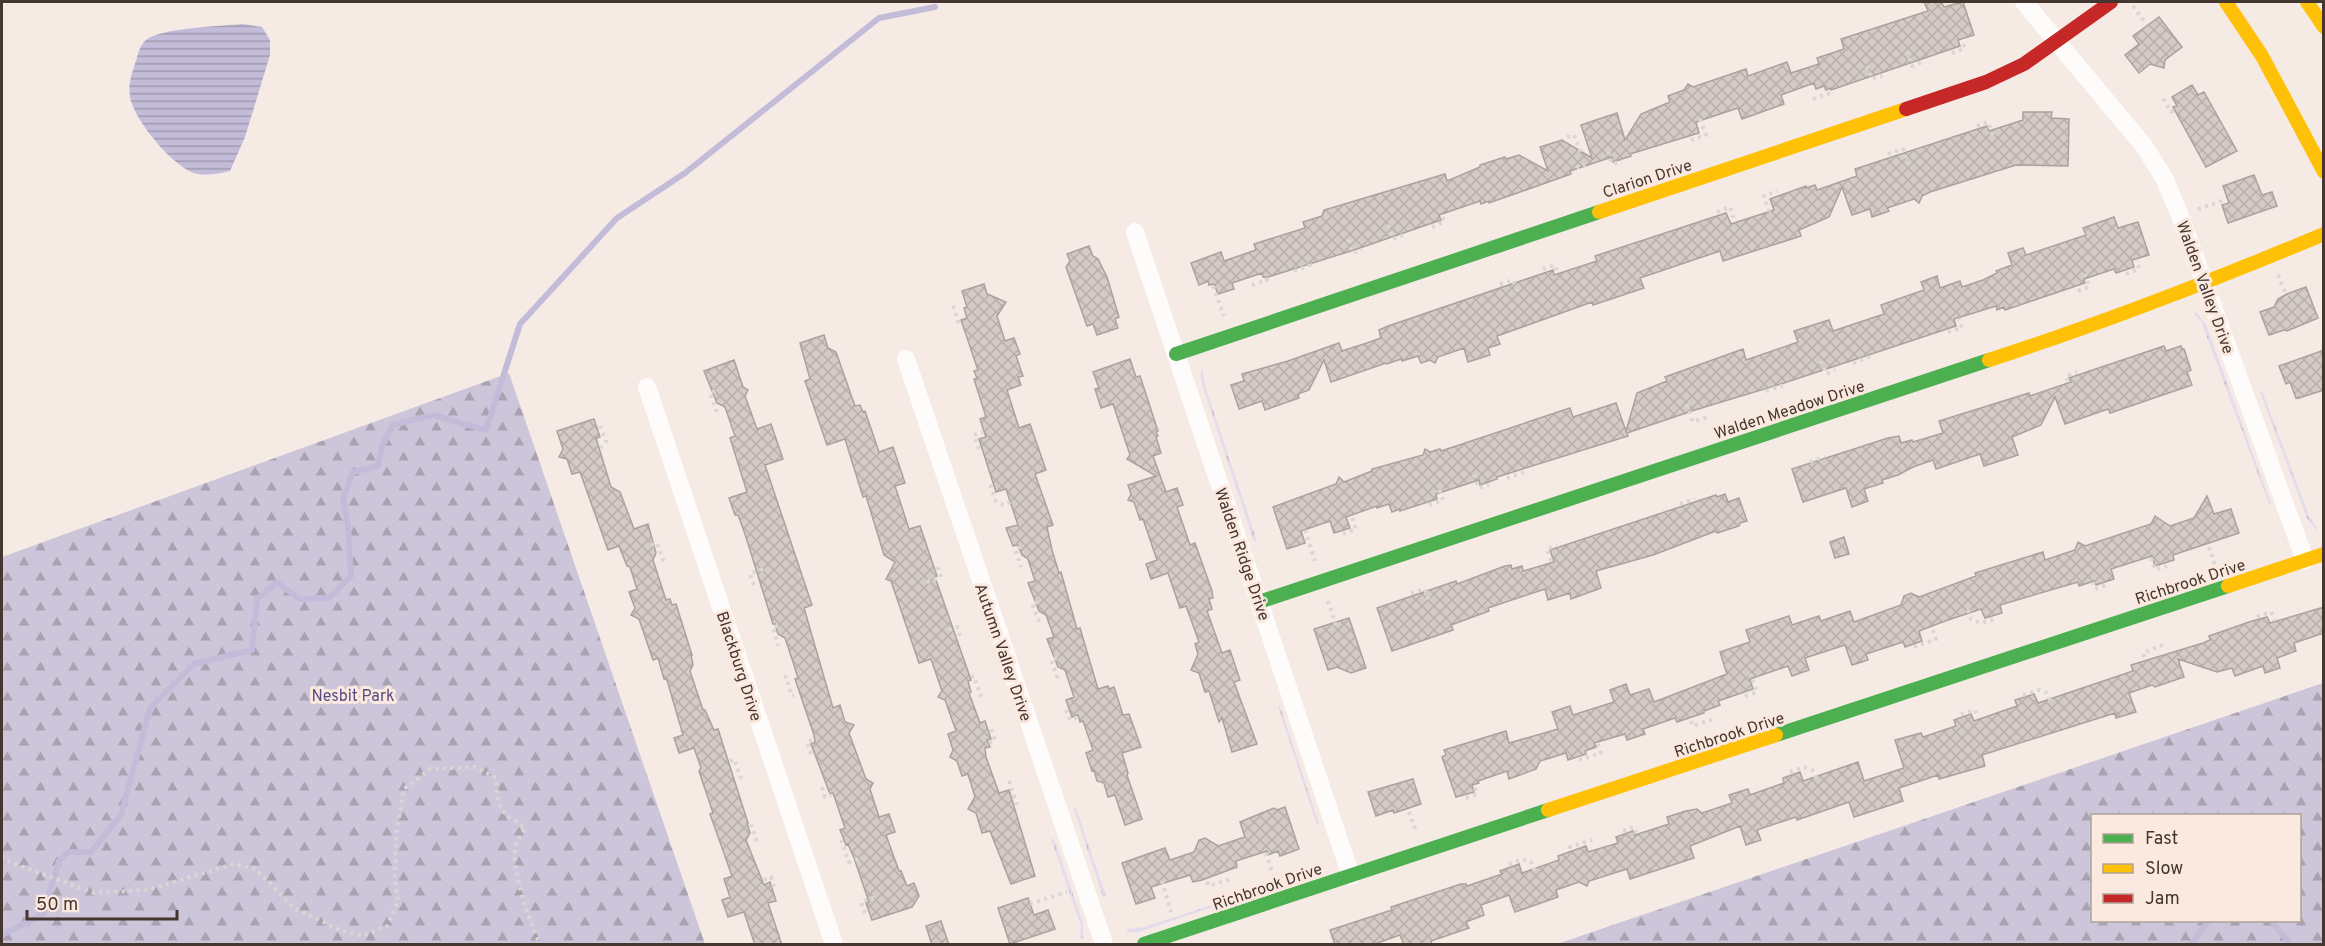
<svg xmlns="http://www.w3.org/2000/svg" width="2325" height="946" viewBox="0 0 2325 946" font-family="Overpass,sans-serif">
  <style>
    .grass { fill: url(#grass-tufts) }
    .forest { fill: url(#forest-firs); fill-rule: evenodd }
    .water { fill: url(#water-rules) }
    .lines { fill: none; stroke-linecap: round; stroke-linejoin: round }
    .stream { stroke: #c3bcd8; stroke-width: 6 }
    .building { fill: url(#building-cross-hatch); stroke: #aca29c; stroke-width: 1.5 }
    .path { stroke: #d9d6d4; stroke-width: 4; stroke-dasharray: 3 4.5; stroke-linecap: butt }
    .street { stroke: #fefcfb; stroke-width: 18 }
    .fast { stroke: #4caf50; stroke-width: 14 }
    .slow { stroke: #ffc107; stroke-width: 14 }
    .jam { stroke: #c62828; stroke-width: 14 }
    .labels { text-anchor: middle; stroke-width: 6; stroke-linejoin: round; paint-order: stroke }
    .street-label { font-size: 16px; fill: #433730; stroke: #fbe8de }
    .park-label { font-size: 16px; fill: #554d85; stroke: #fbe8de }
  </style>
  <defs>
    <pattern id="grass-tufts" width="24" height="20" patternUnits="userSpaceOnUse" patternTransform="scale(1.5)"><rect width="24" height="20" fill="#e2dcec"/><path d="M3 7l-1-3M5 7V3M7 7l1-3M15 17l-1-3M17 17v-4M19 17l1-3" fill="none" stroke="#c3bdcb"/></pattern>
    <pattern id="forest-firs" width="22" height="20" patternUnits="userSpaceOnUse" patternTransform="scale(1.5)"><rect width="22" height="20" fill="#cdc6da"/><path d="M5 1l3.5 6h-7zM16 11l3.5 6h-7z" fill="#a8a2b1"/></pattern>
    <pattern id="water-rules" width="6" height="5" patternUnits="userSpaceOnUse" patternTransform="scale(1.5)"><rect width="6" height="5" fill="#c3bcd8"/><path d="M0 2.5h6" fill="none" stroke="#a09ab0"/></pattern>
    <pattern id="building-cross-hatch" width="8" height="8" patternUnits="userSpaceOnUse" patternTransform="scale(1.5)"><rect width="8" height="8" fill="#d5cbc5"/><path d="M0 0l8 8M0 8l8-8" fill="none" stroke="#b8afaa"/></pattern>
  </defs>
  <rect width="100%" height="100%" fill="#f5eae4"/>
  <path class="grass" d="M2196 312 2206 325 2271 504H2269L2201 321 2194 314Z
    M1202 368 1205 386 1257 541 1254 542 1203 387 1200 376Z
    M2262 391 2310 518 2317 528 2316 530 2307 518 2260 392Z
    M1280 706 1319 824 1317 825 1278 707Z
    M1076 808 1106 896 1103 897 1074 809Z
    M1051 839H1054L1083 923V939H1080L1081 926Z
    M1230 899V901L1139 932H1127V929L1144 927Z"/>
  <path class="forest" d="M509 373 705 944H2V557Z
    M2323 683V944H1557ZM2092 816H2300V920H2092Z"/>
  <path class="water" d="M242 24 262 27 270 40V55L245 137 230 171C220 173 209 176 198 174 175 170 134 120 130 97 128 83 132 73 136 61 138 54 140 45 146 40 160 28 221 26 242 24Z"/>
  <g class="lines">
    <path class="stream" d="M2271 920 2290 944
      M2 935 43 914 59 861 68 852H91L121 815 150 708 194 664 252 650 257 599 277 582 299 599 329 598 351 576 348 525 343 499 353 472 378 466 382 446 393 425 433 415 486 430 520 324 617 218 685 173 879 18 935 7
      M2191 944 2209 920"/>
  </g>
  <path class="building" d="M1924 2H1941L1944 7 1963 2 1974 35 1958 40 1960 46 1831 90V88L1826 90 1824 86 1816 89 1814 83 1781 95 1784 104 1742 119 1738 108 1696 122 1699 133 1630 154 1631 156 1613 162 1612 157 1570 171 1571 174 1489 203V201L1481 204 1480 201 1439 215 1441 220 1354 250 1268 277H1263L1262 273 1232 283 1234 289 1218 294 1214 284 1209 285 1208 281 1199 285 1191 263 1221 252 1224 261 1256 250 1254 244 1305 228 1303 222 1322 216 1324 210 1445 174 1447 181 1480 167V165L1505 157 1506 159 1519 155 1548 171 1540 147 1562 140 1592 158 1581 125 1617 113 1625 140 1641 114 1670 102 1668 96 1684 90 1688 84 1693 87 1746 69 1748 76 1787 62 1791 73 1819 64 1817 58 1844 49 1841 39 1928 11Z
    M2159 17 2182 47 2165 60 2164 68 2150 64 2139 73 2125 55 2139 44 2133 36Z
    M2192 85 2198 95 2204 92 2237 151 2206 167 2173 107 2177 106 2172 97Z
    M2023 112H2052L2051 118 2069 119 2068 166 2016 165 1930 192 1922 196 1919 203 1914 199 1887 208 1889 211 1872 217 1870 209 1852 215 1842 187 1829 217 1799 230 1801 236 1723 261 1720 251 1640 278 1644 288 1593 305 1592 302 1497 336 1500 344 1488 348 1490 355 1468 362 1464 348 1438 357 1435 363 1430 360 1421 363 1418 356 1402 361 1401 359 1387 364 1386 363 1331 382 1324 360 1309 390 1298 394 1299 398 1265 410 1262 401 1239 409 1231 385 1244 381 1242 374 1288 361 1339 343 1342 351 1367 343 1381 338 1379 330 1388 326 1553 270 1554 275 1597 261 1595 256 1726 213 1731 224 1774 210 1770 199 1806 186V188L1815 185 1817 190 1857 176 1855 169 1987 126 1989 131 2023 120Z
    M2254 175 2262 195 2272 192 2277 206 2228 223 2222 205 2229 203 2223 186Z
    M2114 217 2118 228 2138 222 2149 255 2132 260 2134 267 2116 273 2114 269 2084 279 2085 283 2005 310 2004 307 1997 310 1996 306 1954 319 1956 326 1784 383 1695 410 1627 433 1628 436 1497 477V479L1480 485 1479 480 1436 494 1437 499 1400 511V509L1392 512 1389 504 1377 508V506L1346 517 1350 528 1334 533 1330 521 1301 531 1305 543 1287 549 1273 507 1336 484 1339 477 1344 482 1372 471V469L1423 455 1425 449 1430 452 1440 449 1441 451 1570 408 1573 417 1616 403 1626 431 1637 393 1667 381 1665 377 1743 349 1746 360 1798 342 1794 331 1829 320 1833 331 1884 314 1881 305 1924 290 1921 282 1937 276 1940 288 1960 281 1962 287 1983 280 1997 273 1996 271 2012 265 2008 253 2023 248 2026 255 2086 235 2083 228Z
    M1089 246 1093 256 1098 259 1107 277 1119 317 1115 319 1118 328 1097 335 1093 324 1087 326 1066 267 1070 261 1067 254Z
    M984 284 987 294 1006 302 997 316 1005 341 1014 338 1020 354 1016 356 1023 376 1018 377 1021 385 1007 390 1019 428 1030 424 1046 470 1035 474 1053 525 1047 527 1052 550 1059 573 1061 572 1077 629 1080 628 1098 689 1108 686 1109 689 1114 687 1123 715 1129 714 1141 747 1122 753 1128 773 1127 775 1142 819 1125 825 1115 795 1108 797 1104 783 1097 781 1094 770 1092 771 1086 753 1093 750 1083 721 1080 722 1078 715 1072 717 1066 700 1074 697 1065 670 1058 667 1047 639 1054 637 1046 615 1039 611 1028 583 1035 581 1028 559 1022 555 1018 545 1013 546 1006 528 1018 525 1006 489 996 492 979 439 986 437 980 419 986 417 974 379 977 378 974 371 978 370 961 320 967 318 964 308 967 307 962 291Z
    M2306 287 2318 318 2287 331 2284 330 2269 335 2260 312 2274 307 2278 299 2287 294Z
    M824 335 828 348 836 352 855 406 860 405 863 412 865 411 879 452 893 447 905 483 895 486 909 529 920 526 937 576 935 577 971 680 968 681 971 692 969 693 980 723 985 721 991 739 987 740 990 747 985 748 986 757 999 793 1009 790 1035 876 1011 884 990 831 982 833 976 813 968 809 975 797 968 774 962 776 957 761 950 757 953 750 948 734 956 731 945 700 938 697 942 691 931 659 919 663 891 581 886 579 895 562 884 555 866 496 863 497 845 439 827 445 805 381 810 379 800 343Z
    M2164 346 2166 351 2181 346 2182 349H2184L2191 370 2187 372 2192 385 2110 413 2108 409 2065 424 2055 397 2041 425 2012 437 2018 455 1984 466 1980 454 1936 469 1933 460 1913 467 1898 475 1882 480 1883 483 1864 489 1868 501 1852 507 1846 488 1803 502 1792 469 1888 438 1899 436 1901 443 1912 440 1913 442 1943 433 1939 421 2029 393 2030 396 2071 382 2069 378Z
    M2324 350V390L2299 398V397L2296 398 2290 382 2286 384 2279 366Z
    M1130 359 1136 377 1140 376 1158 431 1156 432 1158 436 1156 437 1161 453 1153 456 1166 492 1177 488 1183 505 1177 507 1190 545 1195 543 1212 591 1213 598 1209 599 1212 609 1207 611 1222 653 1230 650 1240 680 1234 682 1257 744 1232 752 1222 718 1219 722 1209 691 1205 692 1199 673 1191 670 1198 654 1195 644 1199 642 1186 606 1180 608 1168 573 1151 579 1146 564 1157 560 1143 519 1140 520 1134 502 1128 500 1131 494 1128 485 1156 476 1127 459 1130 455 1113 404 1101 408 1095 389 1099 388 1093 372Z
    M734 360 743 387 748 390 745 396 757 429 771 424 783 459 765 465 812 605 804 608 833 708 840 705 845 722 854 725 849 733 866 779 873 783 870 789 879 817 889 814 895 832 886 835 899 871H901L907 886 914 883 919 896 912 907 872 920 866 903 869 902 854 858 848 844 846 845 840 830 845 828 833 793 830 794 811 744 815 742 814 735 795 679 798 678 793 662 785 638 778 634 775 624H773L745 534 738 515H735L729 498 747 492 730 438 735 436 725 407 717 403 704 371Z
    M594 419 600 437 596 438 611 487 620 492 634 529 648 524 656 553 653 560 666 600 670 599 672 605 676 604 692 655H691L693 665 690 671 703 710H705L714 730 718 729 748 823H747L750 833 746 840 764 885 770 882 776 901 768 903 782 945H755L744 912 728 917 722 900 730 897 724 879 732 876 710 814 713 813 699 771 701 768 694 748 679 753 674 738 683 735 667 680 664 679 658 658 653 660 639 619 631 615 635 608 629 592 637 589 630 567 627 566 619 546 608 550 580 472 572 474 567 459 559 457 563 449 557 431Z
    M1725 494 1728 502 1739 498 1747 521 1740 523 1739 526 1717 533 1716 531 1653 555 1596 571 1601 588 1571 599 1570 593 1548 600 1545 589 1488 608 1489 611 1451 625 1453 630 1392 651 1377 608 1456 581 1457 584 1505 566 1511 565 1512 569 1522 566 1523 571 1554 562 1550 550 1716 495 1717 497Z
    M2207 496 2214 514 2231 509 2239 533 2173 555 2174 560 2155 566 2152 556 2111 569 2114 579 2096 585 2094 581 2079 586 2078 582 2000 605 2002 613 1985 618 1981 609 1945 621 1919 631 1922 641 1905 647 1903 642 1866 654 1868 660 1852 665 1845 645 1805 658 1809 670 1792 676 1788 666 1750 679 1753 689 1718 701 1720 705 1704 711V713L1677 722 1675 718 1643 729 1645 734 1627 740 1625 734 1594 743 1596 747 1585 751 1586 754 1568 760 1566 753 1540 761 1536 769 1509 779 1507 771 1478 781 1479 783 1472 785 1474 792 1456 797 1442 757 1446 755 1444 750 1506 731 1509 743 1558 729 1552 712 1570 706 1573 715 1614 702 1610 690 1626 684 1630 695 1649 689 1654 702 1727 674 1720 652 1750 642 1746 630 1789 616 1792 625 1819 616 1821 621 1850 611 1854 622 1901 605 1904 596 1911 593 1919 597 1976 576 1975 573 2043 552 2045 560 2075 550 2078 542 2085 546 2151 524 2155 516 2170 526 2194 518Z
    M1844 537 1849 554 1835 558 1830 542Z
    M2324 607V633L2294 643 2296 651 2277 658 2280 668 2265 673 2263 666 2235 676 2232 668 2217 672 2178 659 2184 677 2155 687 2152 685 2129 693 2136 712 2116 718 2115 713 1982 755 1985 766 1939 779 1938 775 1899 788 1903 801 1854 817 1849 802 1797 820 1796 817 1757 830 1761 840 1746 845 1740 826 1690 846 1694 858 1630 879 1627 869 1589 881 1587 886 1579 882 1556 890 1558 897 1515 912 1509 895 1481 905 1484 915 1466 922 1469 928 1431 941 1432 945H1404L1400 935 1372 945H1335L1330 930 1392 910 1391 907 1461 884H1466L1467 886 1502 874 1500 871 1519 864 1522 873 1559 860 1558 856 1586 846 1588 852 1618 843 1616 837 1633 831 1635 835 1669 824 1667 817 1686 811 1697 809 1702 813 1732 803 1729 795 1748 789 1750 795 1784 783 1783 778 1800 772 1803 781 1858 762 1864 781 1904 768 1895 740 1921 733 1923 737 1956 726 1954 720 1971 714 1974 721 2017 706 2015 700 2034 694 2038 703 2133 671 2131 665 2203 643 2210 640 2209 636 2249 622 2267 617 2270 623Z
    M1349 618 1366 668 1351 673 1337 667 1328 670 1314 629Z
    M1413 779 1421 804 1394 813 1393 810 1376 816 1368 792Z
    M1285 807 1299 849 1280 856 1278 851 1268 855 1267 851 1236 861 1237 867 1202 880 1193 882 1190 875 1151 887 1155 898 1136 904 1122 863 1165 848 1170 860 1194 852 1199 840 1205 838 1218 846 1245 837 1240 822 1274 808 1277 810Z
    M1028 898 1034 915 1048 910 1055 929 1010 944 998 908Z
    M941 921 949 945H932L926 926Z"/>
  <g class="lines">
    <path class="path" d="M2133 6 2147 25
      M1907 51 1912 66 1925 61
      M1952 53 1965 48 1962 40
      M1867 66 1872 79 1882 76
      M1813 99 1830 93 1829 89
      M2163 99 2171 112 2174 110
      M1977 126 1988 122 1993 135
      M1567 137 1574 135 1582 156
      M1691 140 1706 135 1700 119
      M1608 152 1612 164 1622 161
      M1888 154 1903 149 1908 165
      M1577 165 1578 167 1585 165
      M2198 209 2225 200
      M1717 212 1730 207 1735 222
      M1769 212 1764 196 1777 191
      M1388 225 1393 239 1406 234
      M1432 227 1444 222 1442 216
      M1348 240 1353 253 1362 250
      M1543 269 1555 265 1557 272
      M1294 271 1310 265 1309 264
      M2126 274 2139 269 2137 260
      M2278 275 2287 297
      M1500 284 1513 280 1519 294
      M1252 285 1267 280 1266 277
      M1213 286 1224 316
      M2078 291 2089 287 2085 274
      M953 306 960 326 961 325
      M1948 332 1962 328 1959 319
      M1821 361 1826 374 1835 370
      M1853 363 1869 357V356
      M2068 381 2066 376 2077 372
      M715 391 710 393 718 415
      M1766 391 1784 385
      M1687 404 1693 422 1707 417
      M600 426 606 441 601 448
      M979 449 974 435 983 432
      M1810 462 1825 456
      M1474 475 1479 488 1489 485
      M1507 478 1525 472
      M990 485 996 501 1003 505 1013 501
      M1680 504 1695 499
      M1429 505 1443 500 1438 485
      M1305 530 1315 561
      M1343 534 1356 529 1351 514
      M651 545 657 543 664 562
      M1020 547 1015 549 1021 567
      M2209 547 2216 569
      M2151 558 2155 570 2167 566
      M1551 561 1547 549 1557 545
      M927 582 941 577 937 565
      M2093 582 2095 589 2107 585
      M754 585 750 574 765 568
      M1411 593 1425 589 1429 602
      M1328 601 1336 626
      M1038 602 1032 604 1040 624
      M1968 610 1971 619 1980 623 1995 619
      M2257 617 2271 612 2274 620
      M778 626 773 627 778 646
      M949 630 957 627 961 639
      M1914 647 1936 639 1932 628
      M2144 657 2143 653 2163 645
      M1057 658 1051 660 1058 679
      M785 675 792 696 794 695
      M971 677 974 676 981 697
      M2023 695 2039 690 2047 693 2051 702
      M1745 696 1757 692 1750 674
      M1066 710 1070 720 1078 717
      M1961 714 1975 710 1977 717
      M1691 721 1693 726 1714 719
      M989 743 995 740 991 729
      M811 754 807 742 813 740
      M1579 760 1601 753 1596 740
      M730 761 734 759 742 781
      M1790 772 1804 767 1814 771 1816 779
      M1009 781 1017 805
      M822 787 825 797 831 795
      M1466 798 1477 794 1474 786
      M1409 812 1416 831
      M751 824 757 842
      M1623 831 1634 827 1638 839
      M841 840 849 862 860 858
      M1571 848 1570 847 1592 840
      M1266 853 1274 878
      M2 856 7 861 94 893 147 890 234 864 256 869 294 908 342 931 363 936 387 926 398 901 395 879 396 834 404 789 430 769 476 767 496 778C498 811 499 810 525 828 523 833 518 839 516 845 510 869 530 922 540 944
      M1509 864 1523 859 1532 863 1535 872
      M764 880 771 877 775 891
      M1162 881 1171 912
      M1207 882 1209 886 1230 879
      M1030 904 1067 892
      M865 913 861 902 876 897"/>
    <path class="street" d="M2024 2 2144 146 2164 178 2179 213 2305 560
      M1135 232 1351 876
      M906 359 1104 944
      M647 387 834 944"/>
    <path class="fast" d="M1176 354 1599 212
      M1259 602 1989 360
      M1776 735 2228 586
      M1144 944 1548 810"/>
    <path class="slow" d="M2226 2 2262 56 2324 172
      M2307 2 2324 27
      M1599 212 1906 109
      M1989 360C2103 323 2214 280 2324 234
      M2228 586 2324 554
      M1548 810 1776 735"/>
    <path class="jam" d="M1906 109 1986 82 2024 64 2111 2"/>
  </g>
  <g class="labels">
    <g class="street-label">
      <text transform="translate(1647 178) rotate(-18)" y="6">Clarion Drive</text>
      <text transform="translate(2206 287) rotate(70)" y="6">Walden Valley Drive</text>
      <text transform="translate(1789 409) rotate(-18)" y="6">Walden Meadow Drive</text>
      <text transform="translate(1243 554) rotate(71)" y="6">Walden Ridge Drive</text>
      <text transform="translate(2190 581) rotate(-18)" y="6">Richbrook Drive</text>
      <text transform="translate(1004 652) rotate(71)" y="6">Autumn Valley Drive</text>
      <text transform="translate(740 666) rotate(72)" y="6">Blackburg Drive</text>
      <text transform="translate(1729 734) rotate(-18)" y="6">Richbrook Drive</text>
      <text transform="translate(1267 886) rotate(-19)" y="6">Richbrook Drive</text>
    </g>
    <g class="park-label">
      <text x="353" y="701">Nesbit Park</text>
    </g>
  </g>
  <rect width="2325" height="946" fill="none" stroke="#433730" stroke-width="6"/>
  <rect x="2091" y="814" width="210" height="108" fill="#fbe8de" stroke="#b1a198" stroke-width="1.5"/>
  <rect x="2103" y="834" width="30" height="9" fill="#4caf50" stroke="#b1a198" stroke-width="1.5"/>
  <text x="2145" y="844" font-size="18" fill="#433730">Fast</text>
  <rect x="2103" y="864" width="30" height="9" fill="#ffc107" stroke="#b1a198" stroke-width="1.5"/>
  <text x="2145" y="874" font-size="18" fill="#433730">Slow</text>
  <rect x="2103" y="894" width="30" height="9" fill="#c62828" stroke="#b1a198" stroke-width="1.5"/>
  <text x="2145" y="904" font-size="18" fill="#433730">Jam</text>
  <path d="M27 910v9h150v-9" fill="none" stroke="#433730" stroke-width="3"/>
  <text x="36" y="910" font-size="18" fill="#433730" stroke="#fbe8de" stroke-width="4.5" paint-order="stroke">50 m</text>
</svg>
